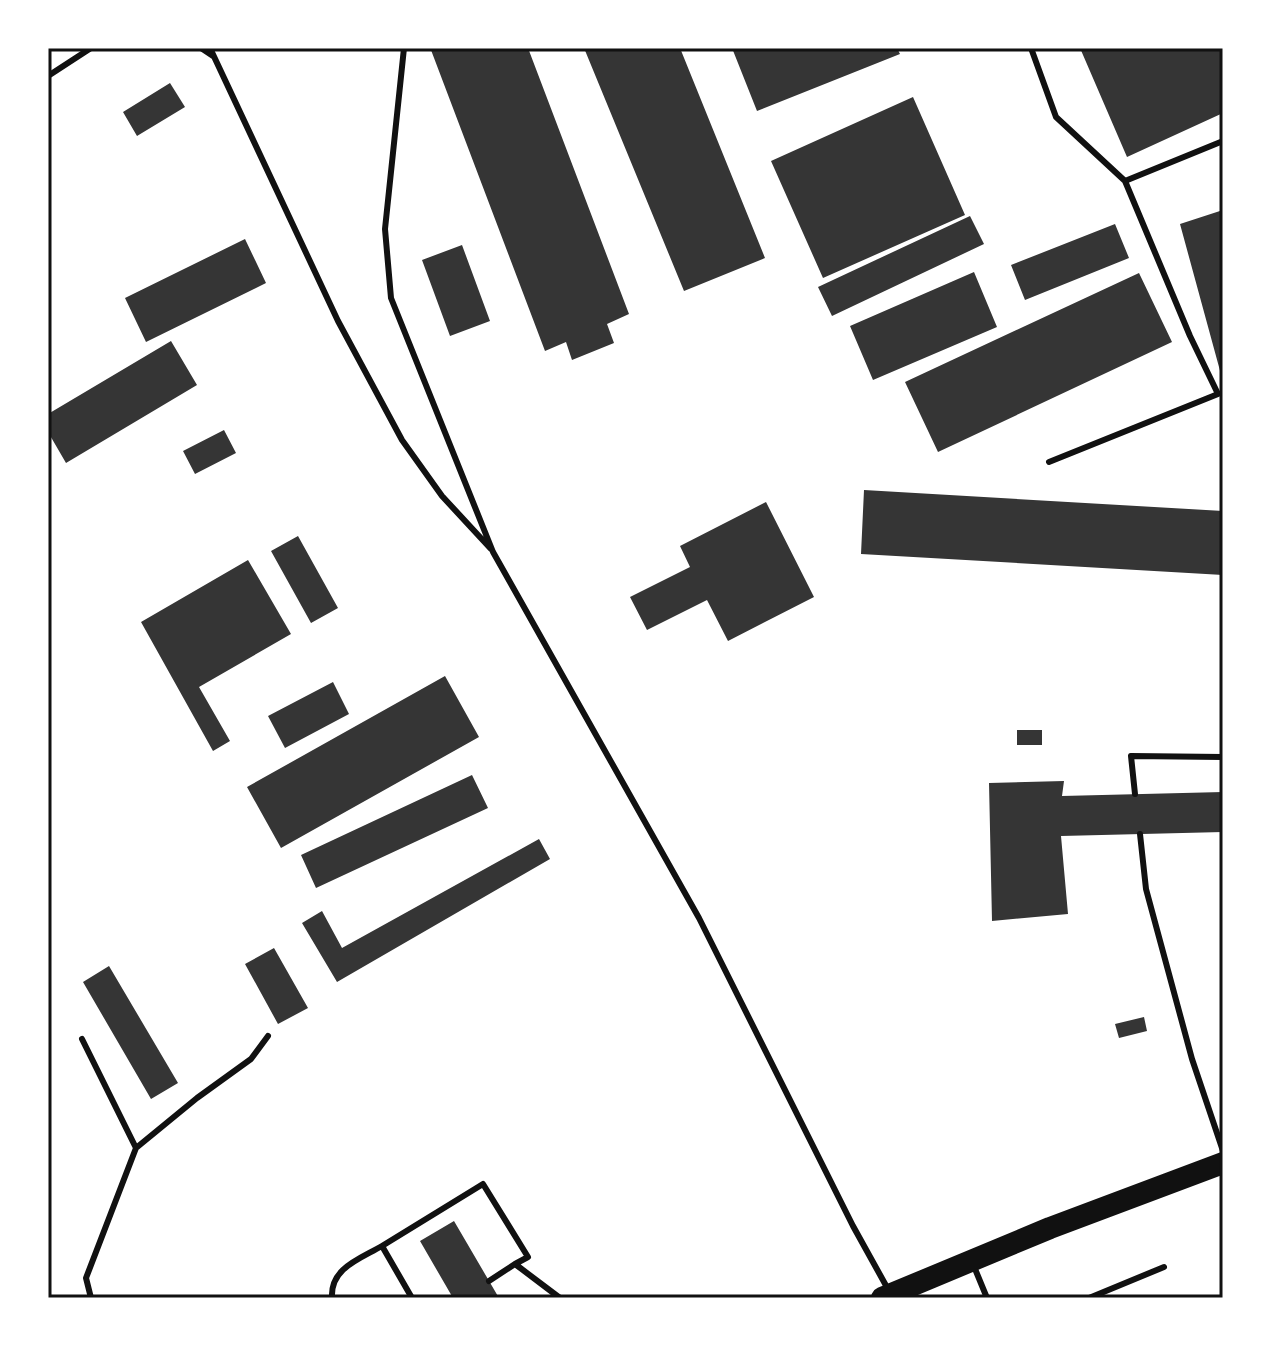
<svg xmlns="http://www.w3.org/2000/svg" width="1271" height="1346" viewBox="0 0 1271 1346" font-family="Inter,sans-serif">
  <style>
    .building { fill: #353535 }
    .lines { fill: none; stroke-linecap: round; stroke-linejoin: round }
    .service { stroke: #111; stroke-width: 6 }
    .trunk { stroke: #111; stroke-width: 22 }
    .neatline { fill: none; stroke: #111; stroke-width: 3 }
  </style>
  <rect width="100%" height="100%" fill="#fff"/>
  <path class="building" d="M436 48H528L629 314 607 324 614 343 572 360 566 342 545 351 431 50Z
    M584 48H680L765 258 684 291Z
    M732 48H897L900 54 757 111Z
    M1080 48H1223V113L1127 157Z
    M170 83 185 107 137 136 123 112Z
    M913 97 965 215 823 278 771 161Z
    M1223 210V378H1222L1180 224Z
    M970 216 984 244 832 316 818 287Z
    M1115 224 1129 258 1025 300 1011 265Z
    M245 239 266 283 146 342 125 298Z
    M462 245 490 321 450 336 422 260Z
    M974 272 997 327 873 380 850 326Z
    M1139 273 1172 342 938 452 905 382Z
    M171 341 197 385 66 463 48 432V414Z
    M224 430 236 453 195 474 183 451Z
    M864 490 1223 511V575L861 554Z
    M766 502 814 597 728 641 707 600 647 630 630 597 690 567 680 546Z
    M298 536 338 608 311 623 271 551Z
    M248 560 291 634 199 687 230 741 213 751 141 622Z
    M445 676 479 737 281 848 247 787Z
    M333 682 349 714 285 748 268 716Z
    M1017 730H1042V745H1017Z
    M472 775 488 808 316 888 301 855Z
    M1064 781 1062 796 1223 792V832L1061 836 1068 914 992 921 989 783Z
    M539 839 550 859 337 982 302 923 322 911 342 948Z
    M274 948 308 1008 278 1024 245 964Z
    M109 966 178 1083 151 1099 83 982Z
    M1144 1017 1147 1031 1119 1038 1115 1024Z
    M454 1221 499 1298H453L420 1241Z"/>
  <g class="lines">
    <path class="service" d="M201 48 213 56
      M210 48 338 321 402 440 442 496 491 549
      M404 48 385 229 391 298 493 552 699 918 853 1226 889 1291
      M1031 48 1056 117 1125 181 1190 336 1218 394 1049 462
      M48 76 91 48
      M1125 181 1223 141
      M1135 794 1131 756 1223 757
      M1140 834 1146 889 1192 1059 1223 1151
      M82 1039 136 1148 86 1278 91 1298
      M136 1148 197 1098 251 1059 268 1036
      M973 1264 987 1298
      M489 1281 515 1264 560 1298
      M332 1298C330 1268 360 1259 382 1246
      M412 1298 382 1246 483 1184 528 1257 515 1264
      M1089 1298 1164 1267"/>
    <path class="trunk" d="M882 1298 1050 1228 1223 1163"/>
  </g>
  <rect width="1271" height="1346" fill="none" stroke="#ffffff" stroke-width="100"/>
  <rect x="50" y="50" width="1171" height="1246" class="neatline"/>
</svg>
